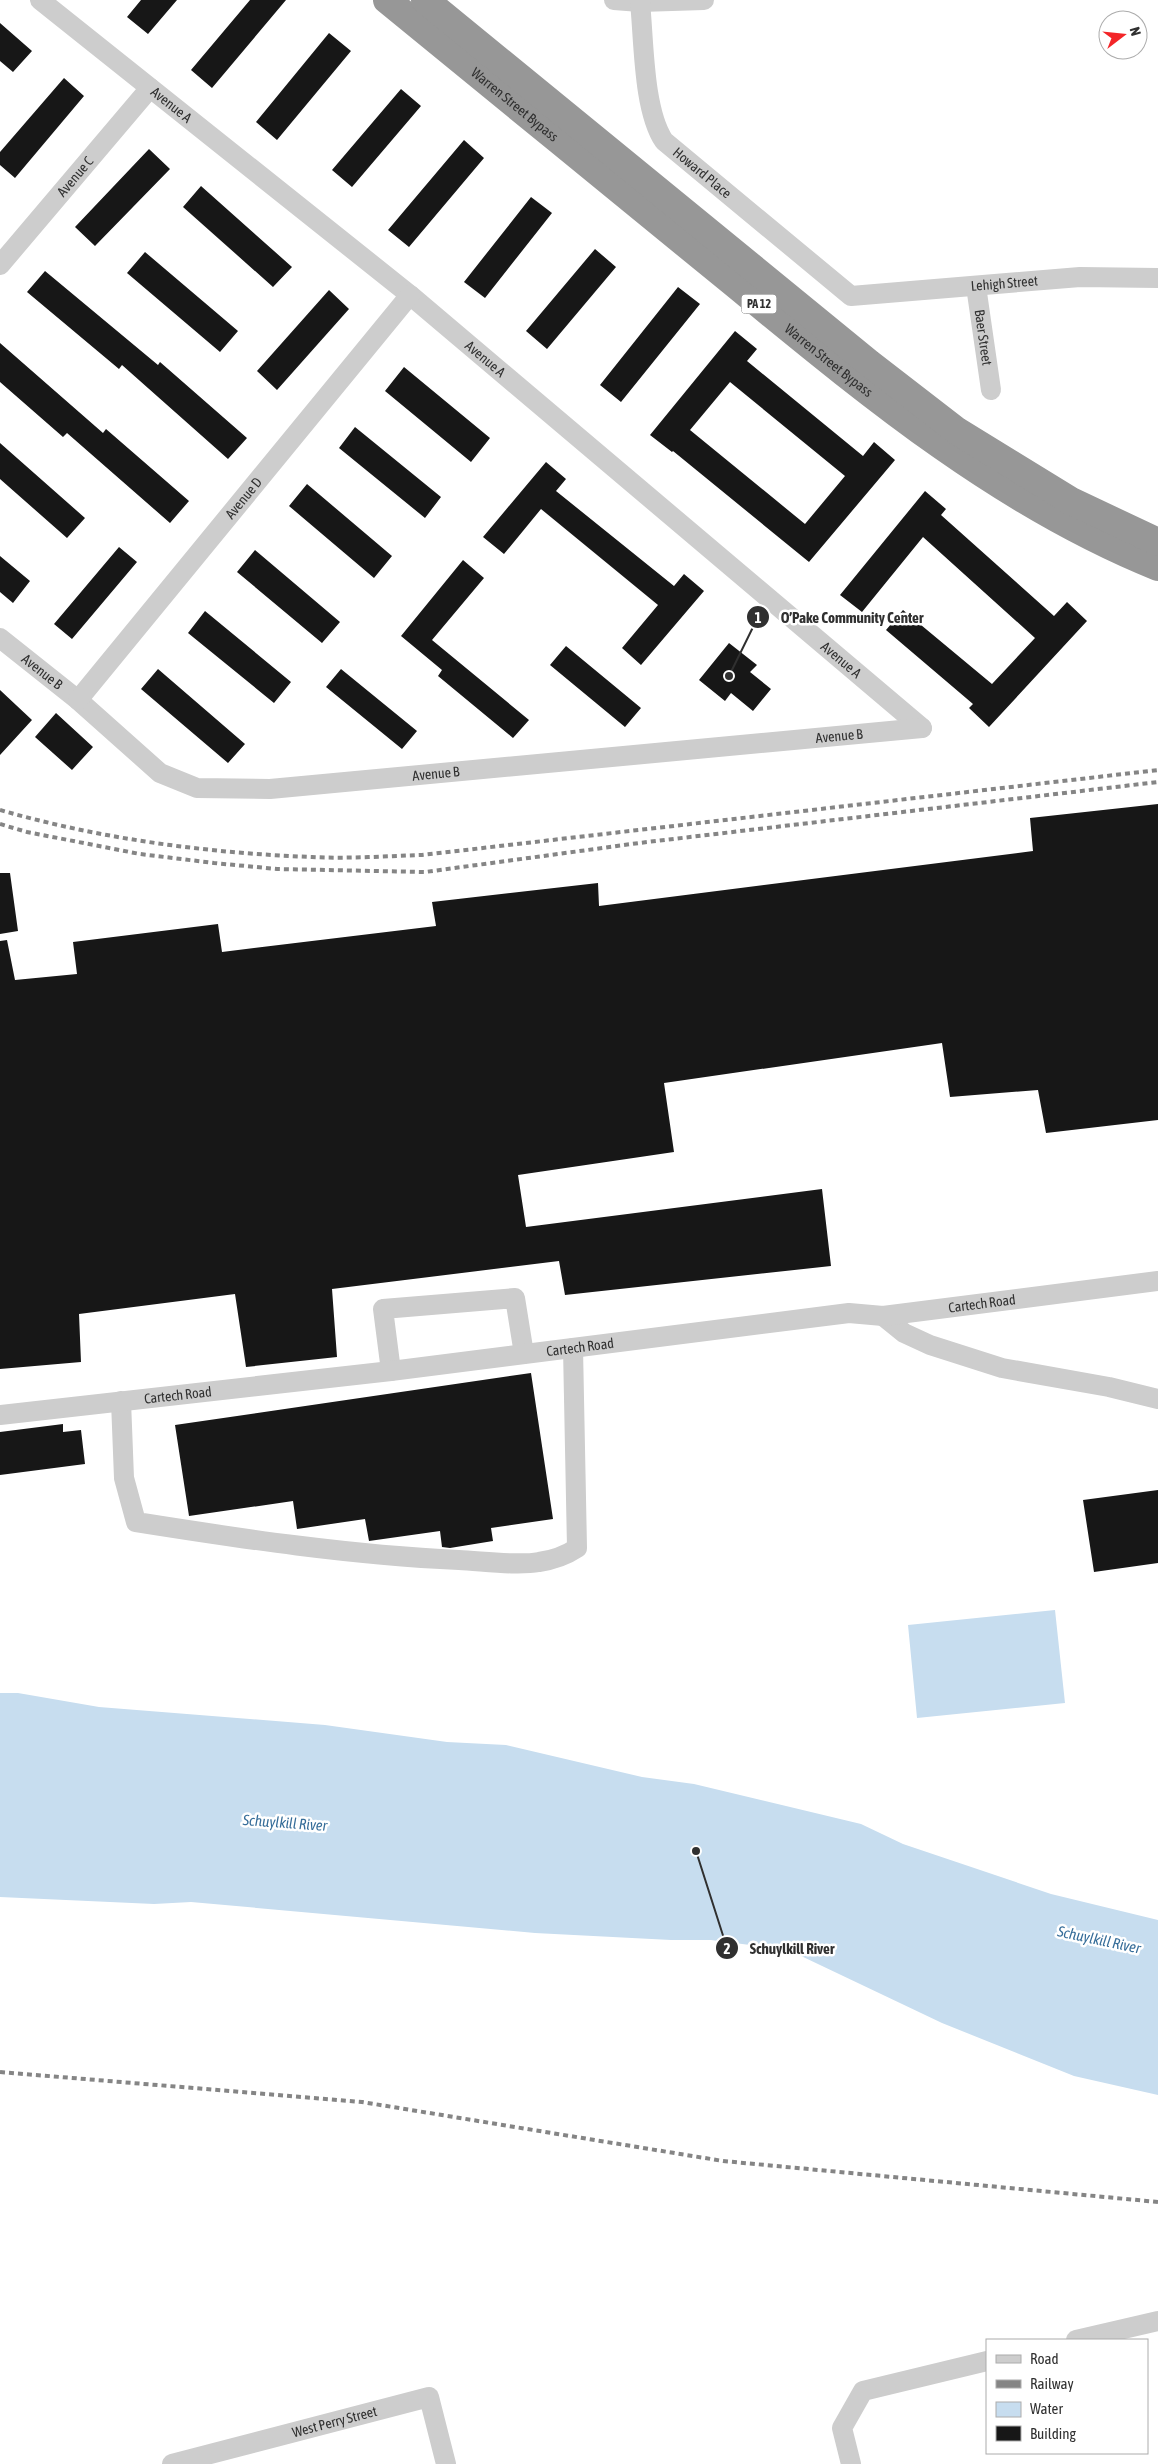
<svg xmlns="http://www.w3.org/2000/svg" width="1158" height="2464" viewBox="0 0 1158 2464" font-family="'Asap Condensed',sans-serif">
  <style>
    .water { fill: #c7ddef }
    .building { fill: #171717; fill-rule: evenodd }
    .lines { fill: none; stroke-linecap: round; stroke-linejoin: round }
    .minor { stroke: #cdcdcd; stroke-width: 20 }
    .highway { stroke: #979797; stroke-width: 28 }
    .rail { stroke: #858585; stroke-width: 4; stroke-dasharray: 5 4; stroke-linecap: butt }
    .labels { text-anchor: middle; stroke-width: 5; stroke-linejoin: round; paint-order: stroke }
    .shield { fill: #fff; stroke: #6e6e6e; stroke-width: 1 }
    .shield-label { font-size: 12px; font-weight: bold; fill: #303030 }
    .street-label { font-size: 14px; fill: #303030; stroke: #fff }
    .water-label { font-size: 15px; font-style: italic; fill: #366d99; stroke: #fff }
    .leader { fill: none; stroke: #303030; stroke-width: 2 }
    .callout-dot { fill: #303030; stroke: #fff; stroke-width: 2 }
    .mark-label { font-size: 15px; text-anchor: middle; font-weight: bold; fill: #fff }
    .callout-label { font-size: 15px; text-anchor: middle; font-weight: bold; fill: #303030; stroke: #fff; stroke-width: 5; stroke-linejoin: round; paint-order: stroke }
  </style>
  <rect width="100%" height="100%" fill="#fff"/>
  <path class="water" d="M1055 1610 1065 1703 917 1718 908 1625Z
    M0 1693H18L99 1707 325 1725 447 1742 506 1745 642 1777 694 1784 861 1824 903 1844 1051 1894 1158 1920V2095L1074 2076 942 2023 799 1955 750 1945 711 1940H671L535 1933 191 1902 154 1904 0 1897Z"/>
  <path class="building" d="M141 0H177L148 34 127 17Z
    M250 0H286L212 88 191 70Z
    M0 23 32 51 13 72 0 61Z
    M329 33 351 51 277 140 256 122Z
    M64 78 84 96 15 178 0 165V152Z
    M401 89 421 106 352 187 332 170Z
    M464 140 484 158 409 247 388 230Z
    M149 149 170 169 95 246 75 227Z
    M201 186 292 267 273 287 183 207Z
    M531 197 552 213 485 298 464 282Z
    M595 249 616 267 547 349 526 331Z
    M145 252 238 331 220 352 127 273Z
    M45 271 158 365 160 362 247 438 228 459 122 365 119 369 27 292Z
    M678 287 700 304 621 402 600 385Z
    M329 290 349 309 277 390 257 371Z
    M735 331 757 349 747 361 863 456 874 442 895 460 809 562 673 451 672 452 650 435ZM730 382 845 476 805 524 690 430Z
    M0 343 103 433 106 429 189 501 170 523 67 433 63 437 0 382Z
    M404 367 490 438 471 462 385 391Z
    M355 427 441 497 425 518 339 448Z
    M0 443 85 518 67 538 0 479Z
    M546 462 566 479 556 491 674 586 684 574 704 591 641 665 622 648 658 605 541 509 504 554 483 537Z
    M307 484 392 556 374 578 289 506Z
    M925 491 946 509 941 515 1054 616 1067 602 1087 621 989 727 969 708 973 704 886 630 903 610 992 684 1035 638 923 537 862 612 840 595Z
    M119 547 137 562 72 639 54 624Z
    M255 550 340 622 322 643 237 572Z
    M0 556 30 581 13 603 0 592Z
    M463 560 484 578 432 640 529 720 513 738 438 676 442 670 401 636Z
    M205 611 291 682 274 703 188 633Z
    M729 643 757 665 750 672 771 689 753 711 731 693 725 701 699 680Z
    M566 646 641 708 625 727 550 665Z
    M158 669 245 744 228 763 141 689Z
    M341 669 417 731 402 749 326 687Z
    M0 690 32 720 0 755Z
    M56 713 93 747 72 770 35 737Z
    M1158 804V1120L1046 1133 1038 1090 950 1097 942 1043 664 1083 674 1152 518 1175 526 1227 822 1189 831 1266 565 1295 559 1261 332 1289 337 1357 246 1367 235 1294 79 1314 81 1362 0 1369V941L7 940 15 980 77 974 73 942 218 924 222 952 436 926 432 902 598 883 599 906 1033 851 1030 818Z
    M0 873H10L18 931 0 934Z
    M531 1373 553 1519 491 1528 493 1541 450 1548 442 1547 440 1531 369 1541 365 1519 297 1529 293 1501 189 1516 175 1425Z
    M63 1424V1432L81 1430 85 1464 0 1475V1432Z
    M1158 1490V1563L1094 1572 1083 1500Z"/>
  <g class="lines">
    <g class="minor">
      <path id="s1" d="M40 0 410 295 922 728"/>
      <path d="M614 0 640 2 704 0"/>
      <path id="s2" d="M640 2C644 40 643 110 664 141L851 296 1080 277 1158 278"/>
      <path id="s3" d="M0 265 150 88"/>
      <path id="s4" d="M976 286 991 390"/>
      <path id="s5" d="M0 638 78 700 160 773 197 788 270 789 922 728"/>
      <path id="s6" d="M78 700 410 295"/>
      <path d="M883 1316 904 1333 930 1345 1002 1368 1109 1387 1158 1399"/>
      <path d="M391 1371 383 1309 515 1298 524 1354"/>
      <path d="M121 1401 124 1478 136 1522C243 1539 351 1555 459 1560 482 1561 517 1566 539 1562 553 1560 565 1556 577 1548L573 1348"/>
      <path id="s7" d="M0 1415 391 1371 849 1313 883 1316 1158 1281"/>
      <path d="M1076 2340 1158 2321"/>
      <path id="s8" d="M172 2464 429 2397 446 2464"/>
      <path d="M851 2464 842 2428 863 2391 987 2361"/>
    </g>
    <g class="highway">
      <path id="s9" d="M387 0C502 94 616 187 731 281 864 390 997 502 1158 567"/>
      <path d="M425 0 869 363 957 431 1071 501 1158 542"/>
    </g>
    <path class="rail" d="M0 810C101 839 207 853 312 857 348 859 386 856 422 855L1158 770
      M0 824 27 832 140 854 214 863 277 869 425 872 639 843 1158 782
      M0 2072 362 2102 723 2161 1158 2202"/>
  </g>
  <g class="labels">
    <rect class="shield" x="741.5" y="294.5" width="35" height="19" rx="4"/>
    <g class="shield-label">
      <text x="759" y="308">PA 12</text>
    </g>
    <g class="street-label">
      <text dy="5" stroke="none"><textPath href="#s1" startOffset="168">Avenue A</textPath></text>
      <text dy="5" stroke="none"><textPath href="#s9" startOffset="165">Warren Street Bypass</textPath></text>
      <text dy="5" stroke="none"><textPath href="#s2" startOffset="192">Howard Place</textPath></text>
      <text dy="5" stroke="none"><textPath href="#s3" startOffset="116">Avenue C</textPath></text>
      <text dy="5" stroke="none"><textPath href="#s2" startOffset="539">Lehigh Street</textPath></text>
      <text dy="5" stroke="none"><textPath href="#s4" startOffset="52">Baer Street</textPath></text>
      <text dy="5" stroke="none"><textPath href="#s1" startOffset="572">Avenue A</textPath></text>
      <text dy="5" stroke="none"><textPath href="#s9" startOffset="570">Warren Street Bypass</textPath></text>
      <text dy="5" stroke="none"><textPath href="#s6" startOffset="261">Avenue D</textPath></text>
      <text dy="5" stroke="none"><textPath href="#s1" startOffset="1038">Avenue A</textPath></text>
      <text dy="5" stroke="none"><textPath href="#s5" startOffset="54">Avenue B</textPath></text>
      <text dy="5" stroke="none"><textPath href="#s5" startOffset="894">Avenue B</textPath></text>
      <text dy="5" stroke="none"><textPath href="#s5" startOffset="489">Avenue B</textPath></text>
      <text dy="5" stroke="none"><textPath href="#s7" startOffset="989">Cartech Road</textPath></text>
      <text dy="5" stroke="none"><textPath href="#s7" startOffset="584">Cartech Road</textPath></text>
      <text dy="5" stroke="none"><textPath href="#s7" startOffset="179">Cartech Road</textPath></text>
      <text dy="5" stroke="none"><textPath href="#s8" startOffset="168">West Perry Street</textPath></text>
    </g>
    <g class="water-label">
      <text transform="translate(285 1823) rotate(4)" y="5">Schuylkill River</text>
      <text transform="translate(1099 1940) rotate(12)" y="5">Schuylkill River</text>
    </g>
  </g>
  <path class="leader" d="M729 676L758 617M696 1851L727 1948"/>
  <g class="callout-dot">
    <circle cx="729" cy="676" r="5"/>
    <circle cx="696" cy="1851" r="5"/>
    <circle cx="758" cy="617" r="12"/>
    <circle cx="727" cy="1948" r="12"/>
  </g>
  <g class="mark-label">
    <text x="758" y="623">1</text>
    <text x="727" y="1954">2</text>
  </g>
  <g class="callout-label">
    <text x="852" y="623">O’Pake Community Center</text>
    <text x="792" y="1954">Schuylkill River</text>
  </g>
  <rect x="986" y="2339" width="162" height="115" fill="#ffffff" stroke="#acacac"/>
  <rect x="996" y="2355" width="25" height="8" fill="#cdcdcd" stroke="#acacac"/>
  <text x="1030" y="2364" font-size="15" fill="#303030">Road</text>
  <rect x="996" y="2380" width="25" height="8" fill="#858585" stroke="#acacac"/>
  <text x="1030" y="2389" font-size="15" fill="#303030">Railway</text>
  <rect x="996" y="2402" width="25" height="15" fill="#c7ddef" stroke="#acacac"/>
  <text x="1030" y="2414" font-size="15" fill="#303030">Water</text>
  <rect x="996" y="2426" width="25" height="15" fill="#171717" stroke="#acacac"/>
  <text x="1030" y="2439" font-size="15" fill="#303030">Building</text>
  <g transform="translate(1123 35) rotate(74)"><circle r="24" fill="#ffffff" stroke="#acacac"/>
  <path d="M0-4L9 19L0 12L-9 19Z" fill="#f32528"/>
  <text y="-8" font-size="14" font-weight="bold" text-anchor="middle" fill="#303030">N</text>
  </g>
</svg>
